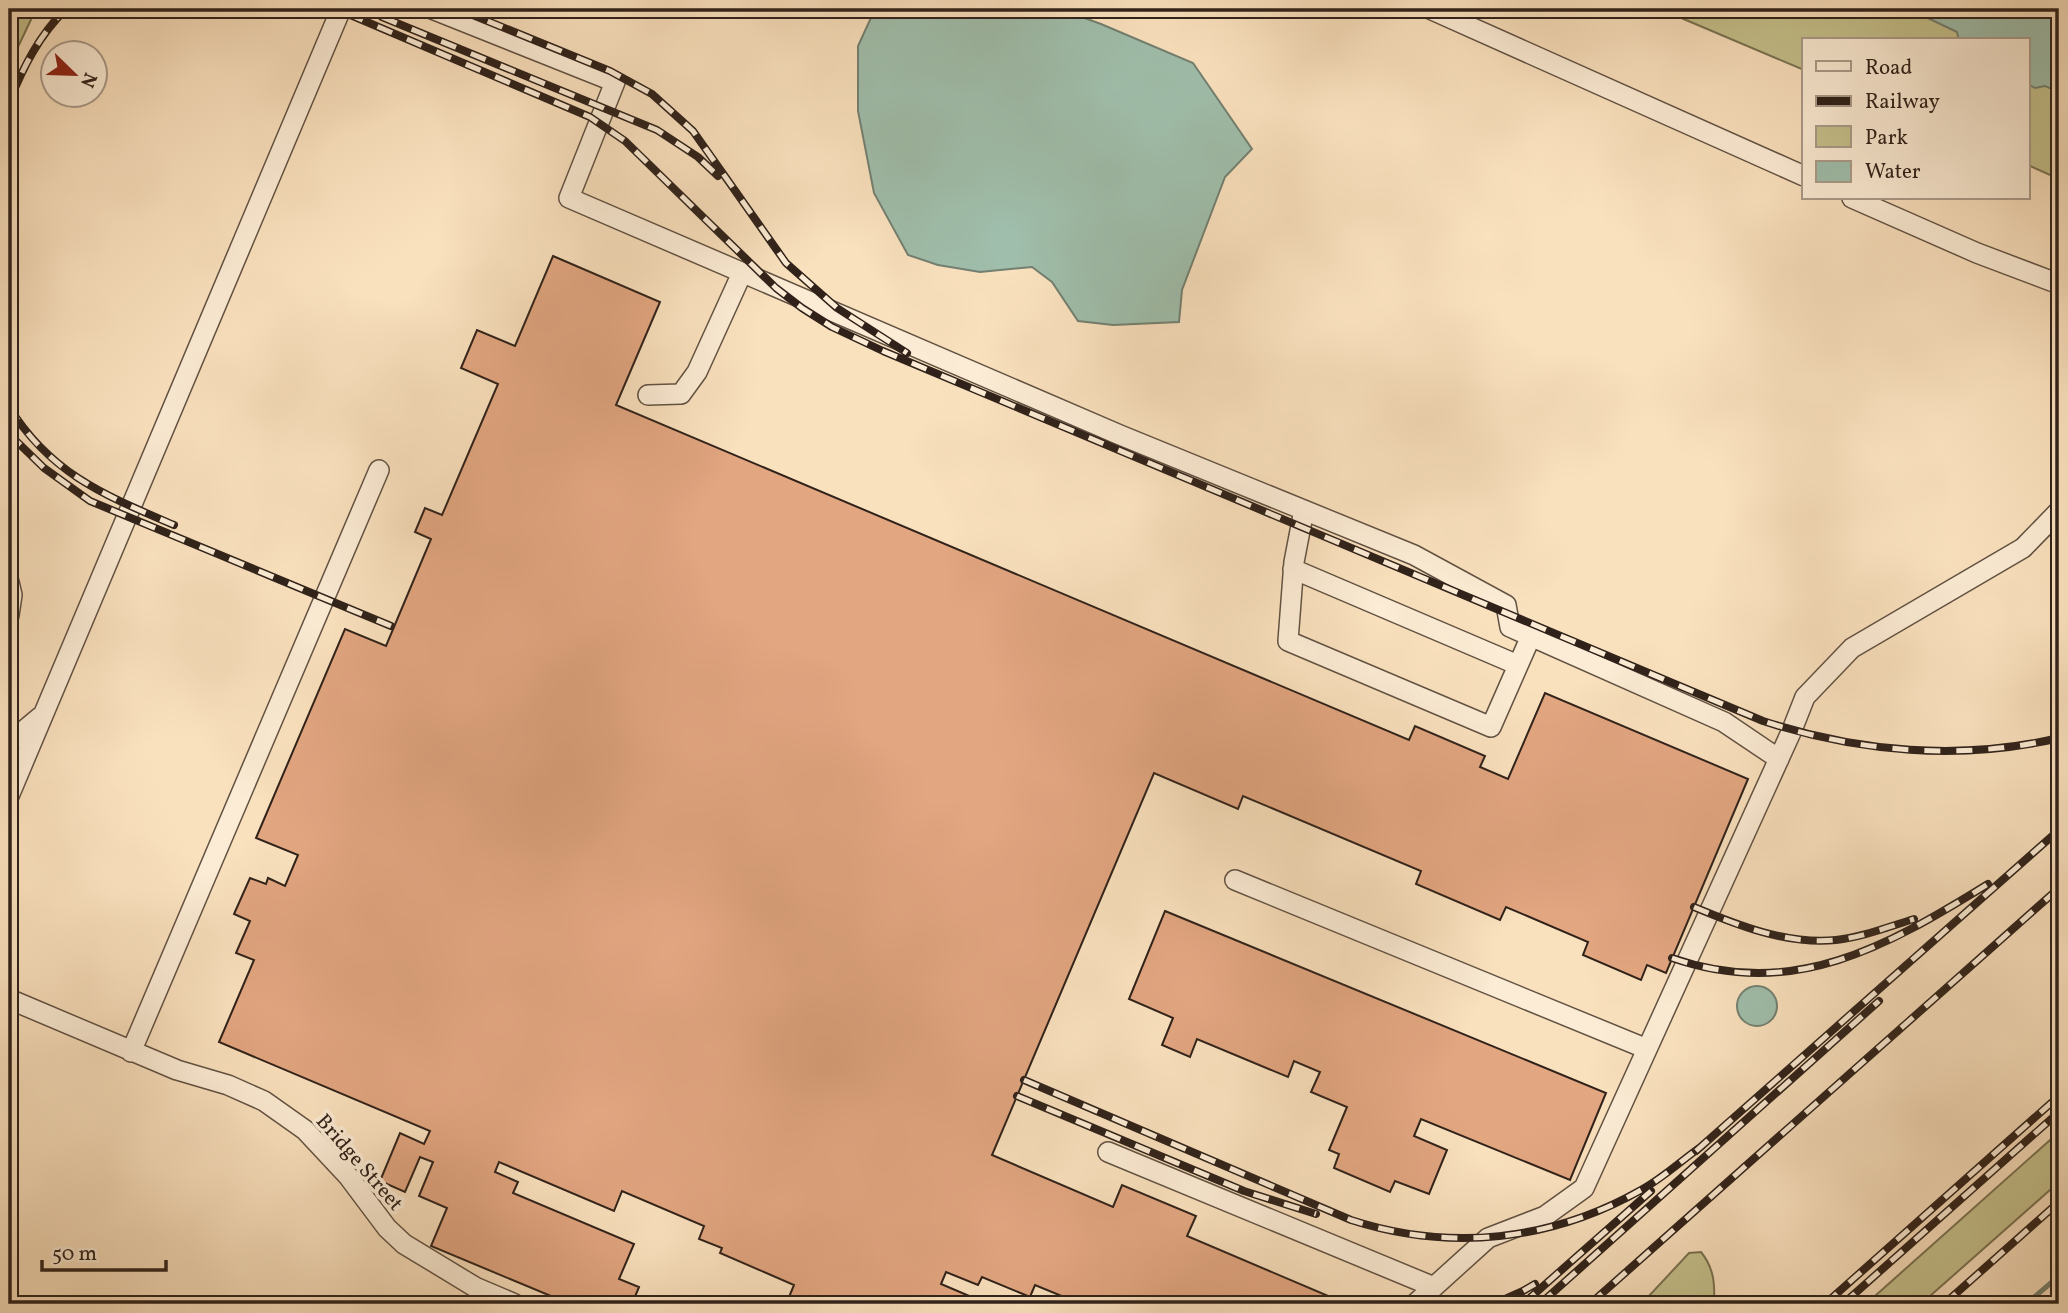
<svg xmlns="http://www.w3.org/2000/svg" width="2068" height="1313" viewBox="0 0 2068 1313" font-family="Vollkorn,serif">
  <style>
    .green { fill: #c5c18c; stroke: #7a7253; stroke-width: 2 }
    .water { fill: #9fbeab; stroke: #738071; stroke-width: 2 }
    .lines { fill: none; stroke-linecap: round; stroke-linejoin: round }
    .stream { stroke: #738071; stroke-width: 5 }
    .building { fill: #e2a681; stroke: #30221a; stroke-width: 2 }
    .minor-casing { stroke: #625243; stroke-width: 22 }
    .minor { stroke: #fcecd5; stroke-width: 19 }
    .rail-casing { stroke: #30221a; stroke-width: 8 }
    .rail { stroke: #fcecd5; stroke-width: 5; stroke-dasharray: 16; stroke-linecap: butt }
    .labels { text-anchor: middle; stroke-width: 7; stroke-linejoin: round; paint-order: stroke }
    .street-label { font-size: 21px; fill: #30221a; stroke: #fcecd5 }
  </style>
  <rect width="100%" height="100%" fill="#fae1be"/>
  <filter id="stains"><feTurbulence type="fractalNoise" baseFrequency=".00286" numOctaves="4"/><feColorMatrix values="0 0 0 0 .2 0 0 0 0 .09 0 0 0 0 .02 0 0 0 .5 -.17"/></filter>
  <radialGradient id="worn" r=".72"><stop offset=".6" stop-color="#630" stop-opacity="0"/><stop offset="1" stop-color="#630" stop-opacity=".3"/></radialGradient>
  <path class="green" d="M9 9H36L9 66Z
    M1660 9H2059V179L2028 165V40H1804V70Z
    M2059 1132V1182L1921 1304H1866Z
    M1701 1252C1714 1268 1715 1284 1714 1304H1636L1649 1296 1689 1253Z"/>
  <path class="water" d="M875 9H1060L1101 24 1193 63 1252 149 1225 177 1182 290 1179 322 1113 325 1078 321 1052 282 1032 267 980 272 938 265 908 255 874 193 858 111V46Z
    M1909 9H2059V92L2045 86 2035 88 2029 85 2028 40H1959L1957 32Z
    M1737 1006a20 20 0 1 1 40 0a20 20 0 1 1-40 0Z"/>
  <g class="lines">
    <path class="stream" d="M2026 1304 2059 1276"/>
  </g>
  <path class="building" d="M553 256 660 302 616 405 1409 740 1415 726 1485 756 1480 767 1508 779 1545 693 1748 779 1666 973 1647 965 1641 980 1583 955 1588 942 1506 907 1500 920 1416 884 1421 871 1243 796 1238 809 1154 773 992 1155 1113 1207 1122 1185 1196 1216 1187 1236 1347 1304H1081L1035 1285 1030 1297 982 1277 978 1285 946 1272 941 1284 988 1304H793L787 1302 794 1285 720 1253 722 1248 699 1239 704 1226 622 1191 614 1211 499 1162 495 1172 518 1182 513 1193 634 1244 619 1279 639 1287 632 1304H570L431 1246 447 1208 419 1196 433 1162 420 1157 405 1192 380 1181 400 1133 424 1144 430 1131 219 1042 254 960 236 953 250 921 234 914 250 878 266 884 268 878 285 886 298 855 256 838 345 629 386 646 431 539 415 532 425 508 442 515 498 384 461 368 477 330 515 346Z
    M1165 911 1606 1093 1570 1180 1421 1119 1414 1136 1447 1150 1429 1194 1395 1181 1390 1192 1334 1168 1339 1154 1329 1150 1347 1107 1311 1092 1320 1072 1294 1061 1288 1077 1197 1039 1190 1057 1162 1045 1173 1018 1129 999Z"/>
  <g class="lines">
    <defs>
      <path id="minor" d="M432 9 615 82 569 198 1120 435 1414 555 1506 605 1510 627 1724 722 1779 759
        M1430 9 1804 176
        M1852 198 1977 253 2059 284
        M648 395 681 394 697 372 742 273
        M1304 510 1294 562 1288 641 1491 727 1531 636
        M1293 569 1518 665
        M9 582 12 595 9 615
        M9 743 40 717
        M9 796 341 9
        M1235 880 1647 1049
        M9 999 177 1070 228 1085 264 1101 305 1130 348 1176 387 1228 404 1244 475 1287 515 1304
        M131 1052 379 470
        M1108 1152 1434 1287
        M1415 1304 1488 1238 1545 1216 1584 1188 1792 730 1805 697 1852 648 2023 548 2059 511"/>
    </defs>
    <use href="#minor" class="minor-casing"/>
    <use href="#minor" class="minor"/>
    <defs>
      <path id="rail" d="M458 9 610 71 652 94 693 131 786 263 837 308 907 353
        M348 14 590 117 625 141 776 288 802 308 832 327 883 351 1763 721C1858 752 1961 761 2059 738
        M382 17 657 130 698 157 718 176
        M9 102C23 68 39 35 66 9
        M9 407C51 474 104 495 174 525
        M9 434 44 468 90 501 391 626
        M1694 907C1737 925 1787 945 1836 940 1863 937 1888 927 1914 919
        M1672 958C1794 1000 1886 947 1988 884
        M1024 1080 1351 1220C1450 1252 1551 1241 1641 1190 1663 1178 1682 1160 1702 1146
        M1017 1096 1244 1191 1316 1214
        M1696 1151 2059 830
        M1494 1304 1523 1291 1535 1284
        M1523 1304 1651 1191
        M1540 1304 1879 1001
        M1590 1304 2059 888
        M1825 1304 2059 1096
        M1843 1304 2059 1112
        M1944 1304 2059 1202"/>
    </defs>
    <use href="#rail" class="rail-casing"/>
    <use href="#rail" class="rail"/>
  </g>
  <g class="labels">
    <g class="street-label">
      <text transform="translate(360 1162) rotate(49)" y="7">Bridge Street</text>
    </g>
  </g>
  <rect width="2068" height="1313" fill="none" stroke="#fae1be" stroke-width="35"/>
  <rect x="10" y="10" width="2047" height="1292" fill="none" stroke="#30221a" stroke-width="3.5"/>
  <rect x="18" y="18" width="2033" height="1278" fill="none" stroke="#30221a" stroke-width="2"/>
  <rect x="1802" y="38" width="228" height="161" fill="#fcecd5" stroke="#aa9b8a" stroke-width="2"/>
  <rect x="1816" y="61" width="35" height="10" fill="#fcecd5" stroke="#aa9b8a" stroke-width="2"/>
  <text x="1865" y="74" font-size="21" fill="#30221a">Road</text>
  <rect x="1816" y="96" width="35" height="10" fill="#30221a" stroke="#aa9b8a" stroke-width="2"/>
  <text x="1865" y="108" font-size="21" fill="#30221a">Railway</text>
  <rect x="1816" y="126" width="35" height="21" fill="#c5c18c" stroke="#aa9b8a" stroke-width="2"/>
  <text x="1865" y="144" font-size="21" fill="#30221a">Park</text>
  <rect x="1816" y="161" width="35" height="21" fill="#9fbeab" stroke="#aa9b8a" stroke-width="2"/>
  <text x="1865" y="178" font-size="21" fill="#30221a">Water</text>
  <g transform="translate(74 74) rotate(113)"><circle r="33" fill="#fcecd5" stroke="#aa9b8a" stroke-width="2"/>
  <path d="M0-5L12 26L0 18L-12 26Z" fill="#8f2418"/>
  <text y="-10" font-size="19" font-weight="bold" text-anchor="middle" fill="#30221a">N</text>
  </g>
  <path d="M42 1260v10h124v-10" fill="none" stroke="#30221a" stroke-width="3.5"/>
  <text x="52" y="1260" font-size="21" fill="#30221a" stroke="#fcecd5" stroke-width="5" paint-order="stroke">50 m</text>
  <rect width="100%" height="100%" filter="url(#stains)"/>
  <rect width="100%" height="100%" fill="url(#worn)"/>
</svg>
